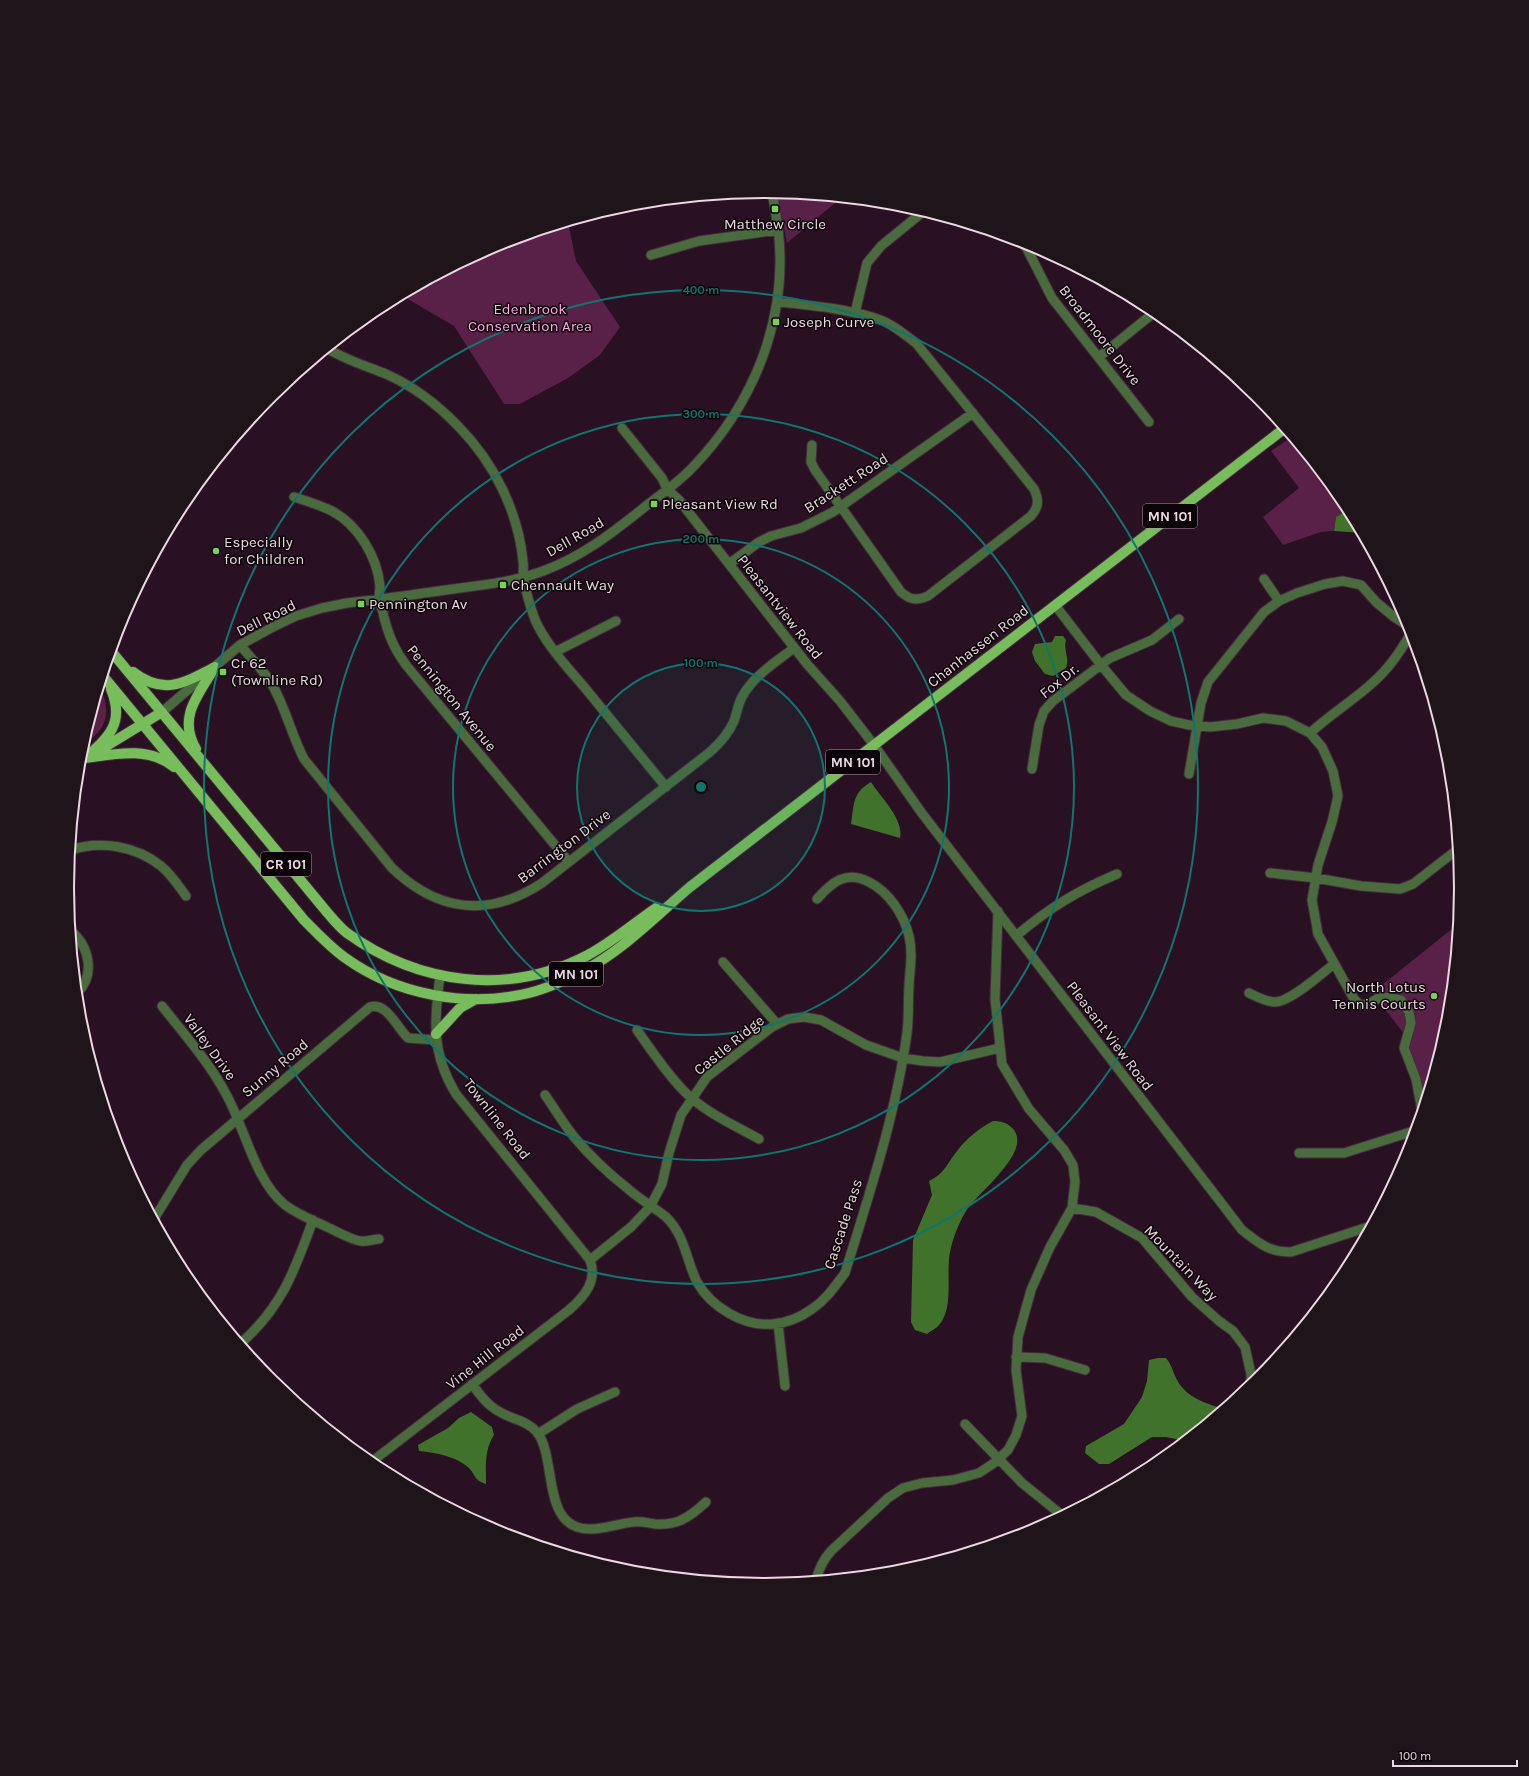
<svg xmlns="http://www.w3.org/2000/svg" width="1529" height="1776" viewBox="0 0 1529 1776" font-family="Karla,sans-serif">
  <style>
    .green { fill: #592148 }
    .water { fill: #41722c }
    .lines { fill: none; stroke-linecap: round; stroke-linejoin: round }
    .minor-casing { stroke: #442c3d; stroke-width: 11 }
    .major-casing { stroke: #442c3d; stroke-width: 12 }
    .minor { stroke: #4a6b3e; stroke-width: 9 }
    .major { stroke: #78bd5b; stroke-width: 10 }
    .ring { fill: none; stroke: #0f766e; stroke-width: 2 }
    .poi-dot { fill: #7bd155; stroke: #0c0308; stroke-width: 1.5 }
    .labels { text-anchor: middle; stroke-width: 3; stroke-linejoin: round; paint-order: stroke }
    .shield { fill: #0c0308; stroke: #a798a1; stroke-width: 1 }
    .shield-label { font-size: 14px; font-weight: bold; fill: #ead8e3 }
    .poi-label { font-size: 15px; fill: #ead8e3; stroke: #0c0308; text-anchor: start }
    .park-label { font-size: 15px; fill: #fdace1; stroke: #0c0308 }
    .street-label { font-size: 15px; fill: #ead8e3; stroke: #0c0308 }
    .rim { fill: none; stroke: #ead8e3; stroke-width: 2 }
    .centre { fill: #0f766e; stroke: #0c0308; stroke-width: 2 }
    .ring-label { font-size: 12px; text-anchor: middle; font-weight: bold; fill: #0f766e; stroke: #0c0308; stroke-width: 3; stroke-linejoin: round; paint-order: stroke }
  </style>
  <rect width="100%" height="100%" fill="#291022"/>
  <path class="green" d="M777 192 841 198 787 243Z
    M568 222 576 261 620 327 600 355 568 378 520 404H504L454 326 401 295 498 244Z
    M1292 437 1345 501 1349 509 1336 517 1334 531 1321 532 1283 545 1263 517 1299 488 1271 451Z
    M100 688C112 712 107 731 83 744Z
    M1458 924 1449 1024 1426 1100 1415 1063 1408 1049 1409 1040 1372 993Z"/>
  <path class="water" d="M1349 509 1362 533 1334 531 1336 517Z
    M1055 636H1063L1066 640C1063 651 1070 657 1066 668L1053 676 1045 674 1035 661 1032 652 1035 644 1052 642Z
    M871 782C881 798 904 819 900 838L851 824C854 805 852 793 871 782Z
    M993 1121C1002 1121 1008 1123 1014 1130 1031 1153 978 1192 966 1211 958 1224 950 1245 949 1260 947 1280 953 1309 939 1325 936 1329 930 1331 927 1334L915 1330 911 1322 913 1240 932 1195 929 1181C945 1173 946 1165 957 1151 967 1138 978 1129 993 1121Z
    M1158 1358H1166C1172 1365 1173 1373 1177 1380 1187 1398 1205 1403 1224 1409L1185 1441 1166 1437H1152L1109 1464H1099L1085 1453 1086 1446 1124 1424 1142 1397 1147 1381 1149 1360Z
    M471 1412 492 1427 494 1435C484 1450 486 1467 486 1484 474 1480 476 1476 469 1468 456 1456 436 1453 419 1451L418 1445 448 1428 459 1418Z"/>
  <g class="lines">
    <defs>
      <path id="minor" d="M1023 241 1052 298 1149 422
        M651 255 699 241 778 230
        M777 302C809 305 853 309 883 321 895 326 905 335 916 343L1034 489C1039 500 1039 507 1031 516L928 596C917 601 910 600 901 592L815 470 811 462 812 445
        M855 313 867 263 881 246 924 211
        M328 349C346 360 366 366 386 374 413 386 439 406 459 427 494 463 518 511 523 561 524 566 523 571 523 576 525 588 532 615 538 626 550 649 568 668 585 688 612 721 639 754 666 787
        M1099 357 1156 311
        M622 428 662 478 667 489 679 500 807 664 840 701 874 745 921 812 1242 1230C1259 1243 1268 1252 1291 1252L1371 1226
        M294 497C307 501 320 505 332 511 358 525 377 556 380 586 380 590 379 594 379 598 379 603 382 608 383 613 388 634 393 647 406 665L569 862
        M729 564 759 542 771 536 801 528 833 512 973 413
        M1264 579 1279 601
        M1055 605 1101 665 1126 695 1150 711 1171 721 1189 725 1210 727 1237 724 1263 718 1286 721 1310 733 1322 747 1333 771 1338 796 1332 822 1318 865 1312 900 1318 934 1354 999 1360 1005H1368C1380 995 1386 996 1401 1000L1409 1012 1411 1023 1404 1048 1416 1079 1422 1111
        M240 645C250 657 261 668 270 681 285 705 291 734 304 759L392 868C438 912 489 918 542 883L710 752C720 743 729 733 734 721 737 713 738 704 742 697 753 676 776 662 794 648
        M555 652 616 621
        M162 712 240 645 273 627 296 616 322 608 347 603C382 599 418 594 453 589 483 585 514 582 543 571 581 557 611 534 641 510 658 496 677 484 692 468 754 404 789 318 778 228 776 216 775 203 771 191
        M1310 733C1335 710 1366 693 1388 667 1397 656 1405 644 1412 631
        M1032 769 1039 725 1044 711 1053 701 1110 658 1152 640 1179 619
        M1189 774 1201 703 1208 682 1264 612 1279 601 1297 593 1325 584 1343 581 1361 585 1376 602 1394 617 1411 628
        M71 850C100 840 136 846 161 866 171 874 178 885 186 896
        M1270 873 1316 878 1361 886 1400 889 1413 884 1458 849
        M71 931C89 946 96 975 77 993
        M1016 936C1049 908 1077 891 1117 874
        M723 962 777 1024
        M1249 993C1257 997 1266 1002 1275 1002 1290 1002 1321 974 1334 964
        M162 1006C184 1034 209 1062 226 1094 245 1128 255 1181 285 1205 297 1214 312 1220 325 1226 334 1230 353 1241 361 1241 367 1242 374 1239 379 1239
        M637 1030C651 1050 665 1071 682 1089 702 1111 734 1125 759 1139
        M545 1095C555 1109 564 1125 575 1138 590 1156 608 1173 627 1188 639 1199 654 1207 666 1217 685 1235 686 1260 697 1282 711 1307 744 1327 773 1324 786 1323 801 1317 812 1309 826 1300 835 1286 845 1273 869 1195 896 1114 907 1033 909 1017 908 1001 909 985 910 968 913 953 909 936 904 915 889 892 869 882 846 870 832 882 817 899
        M1299 1153H1344L1417 1130
        M1072 1208 1096 1212 1142 1238 1192 1297 1219 1321 1233 1331 1245 1347 1251 1374V1386
        M154 1219 187 1165 201 1150 370 1007C387 1002 397 1028 408 1038L436 1040
        M590 1260 631 1227 650 1207 662 1184 669 1153 681 1115 707 1077 772 1027 788 1019 804 1017 821 1020 866 1045 903 1058 923 1061 940 1062 1000 1048
        M778 1323 785 1386
        M240 1344C282 1307 295 1270 313 1220
        M1016 1357 1045 1358 1085 1370
        M472 1384C480 1395 488 1406 500 1412 513 1420 526 1420 537 1432 558 1459 540 1531 592 1529 606 1529 620 1523 634 1522 641 1521 648 1523 655 1524 677 1526 690 1517 706 1502
        M965 1424 1022 1483 1063 1516
        M538 1434 577 1409 615 1392
        M370 1463 569 1310C584 1297 598 1281 590 1260L456 1094C431 1053 434 1021 440 976
        M816 1580C819 1568 823 1560 831 1551L888 1498 903 1488 922 1483 953 1480 979 1473 994 1463 1008 1450 1016 1435 1022 1416 1016 1370 1018 1337 1031 1290 1050 1247 1072 1208 1075 1182 1073 1165 1064 1150 1029 1109 1002 1064 995 999 998 911"/>
      <path id="major" d="M111 651 326 911C332 918 339 927 347 933 418 984 508 997 588 955 612 942 633 924 656 908
        M133 672C164 696 184 683 215 667
        M103 676 304 920C317 933 329 946 344 957 396 995 467 1008 529 993 549 988 567 979 585 970 623 950 657 915 690 887L1285 428
        M196 749C177 717 199 694 215 667
        M100 750 162 712
        M85 758C114 754 149 746 174 767
        M85 758C109 737 125 723 111 689
        M436 1034 460 1008 476 999"/>
    </defs>
    <use href="#minor" class="minor-casing"/>
    <use href="#major" class="major-casing"/>
    <use href="#minor" class="minor"/>
    <use href="#major" class="major"/>
  </g>
  <circle cx="701" cy="787" r="124" fill="#0f766e" fill-opacity=".12"/>
  <g class="ring">
    <circle cx="701" cy="787" r="124"/>
    <circle cx="701" cy="787" r="248"/>
    <circle cx="701" cy="787" r="373"/>
    <circle cx="701" cy="787" r="497"/>
  </g>
  <g class="poi-dot">
    <rect x="771" y="205" width="8" height="8" rx="2"/>
    <rect x="772" y="318" width="8" height="8" rx="2"/>
    <rect x="650" y="500" width="8" height="8" rx="2"/>
    <circle cx="216" cy="551" r="4"/>
    <rect x="499" y="581" width="8" height="8" rx="2"/>
    <rect x="357" y="600" width="8" height="8" rx="2"/>
    <rect x="219" y="668" width="8" height="8" rx="2"/>
    <circle cx="1434" cy="996" r="4"/>
  </g>
  <g class="labels">
    <g class="shield">
      <rect x="1143" y="504" width="54" height="24" rx="3"/>
      <rect x="826" y="750" width="54" height="24" rx="3"/>
      <rect x="261" y="852" width="50" height="24" rx="3"/>
      <rect x="549" y="962" width="54" height="24" rx="3"/>
    </g>
    <g class="shield-label">
      <text x="1170" y="521">MN 101</text>
      <text x="853" y="767">MN 101</text>
      <text x="286" y="869">CR 101</text>
      <text x="576" y="979">MN 101</text>
    </g>
    <g class="poi-label">
      <text x="775" y="229" text-anchor="middle">Matthew Circle</text>
      <text x="784" y="327">Joseph Curve</text>
      <text x="662" y="509">Pleasant View Rd</text>
      <text x="224" y="547">Especially<tspan x="224" dy="17">for Children</tspan></text>
      <text x="511" y="590">Chennault Way</text>
      <text x="369" y="609">Pennington Av</text>
      <text x="231" y="668">Cr 62<tspan x="231" dy="17">(Townline Rd)</tspan></text>
      <text x="1426" y="992" text-anchor="end">North Lotus<tspan x="1426" dy="17">Tennis Courts</tspan></text>
    </g>
    <g class="park-label">
      <text x="530" y="314">Edenbrook<tspan x="530" dy="17">Conservation Area</tspan></text>
    </g>
    <g class="street-label">
      <text transform="translate(1100 335) rotate(52)" y="5">Broadmoore Drive</text>
      <text transform="translate(846 483) rotate(-33)" y="5">Brackett Road</text>
      <text transform="translate(575 537) rotate(-30)" y="5">Dell Road</text>
      <text transform="translate(780 607) rotate(52)" y="5">Pleasantview Road</text>
      <text transform="translate(266 618) rotate(-26)" y="5">Dell Road</text>
      <text transform="translate(978 646) rotate(-38)" y="5">Chanhassen Road</text>
      <text transform="translate(1059 681) rotate(-39)" y="5">Fox Dr.</text>
      <text transform="translate(452 698) rotate(51)" y="5">Pennington Avenue</text>
      <text transform="translate(564 846) rotate(-37)" y="5">Barrington Drive</text>
      <text transform="translate(1110 1036) rotate(53)" y="5">Pleasant View Road</text>
      <text transform="translate(729 1045) rotate(-39)" y="5">Castle Ridge</text>
      <text transform="translate(210 1047) rotate(54)" y="5">Valley Drive</text>
      <text transform="translate(275 1068) rotate(-40)" y="5">Sunny Road</text>
      <text transform="translate(497 1119) rotate(52)" y="5">Townline Road</text>
      <text transform="translate(843 1224) rotate(-72)" y="5">Cascade Pass</text>
      <text transform="translate(1181 1263) rotate(46)" y="5">Mountain Way</text>
      <text transform="translate(485 1357) rotate(-38)" y="5">Vine Hill Road</text>
    </g>
  </g>
  <path d="M0 0H1529V1776H0ZM74 888a690 690 0 1 1 1380 0a690 690 0 1 1-1380 0Z" fill="#1e141a" fill-rule="evenodd"/>
  <path class="rim" d="M74 888a690 690 0 1 1 1380 0a690 690 0 1 1-1380 0Z"/>
  <circle cx="701" cy="787" r="6" class="centre"/>
  <g class="ring-label">
    <text x="701" y="294">400 m</text>
    <text x="701" y="418">300 m</text>
    <text x="701" y="543">200 m</text>
    <text x="701" y="667">100 m</text>
  </g>
  <path d="M1393 1760v6h124v-6" fill="none" stroke="#ead8e3" stroke-width="2"/>
  <text x="1399" y="1760" font-size="12" fill="#ead8e3" stroke="#0c0308" stroke-width="3" paint-order="stroke">100 m</text>
</svg>
